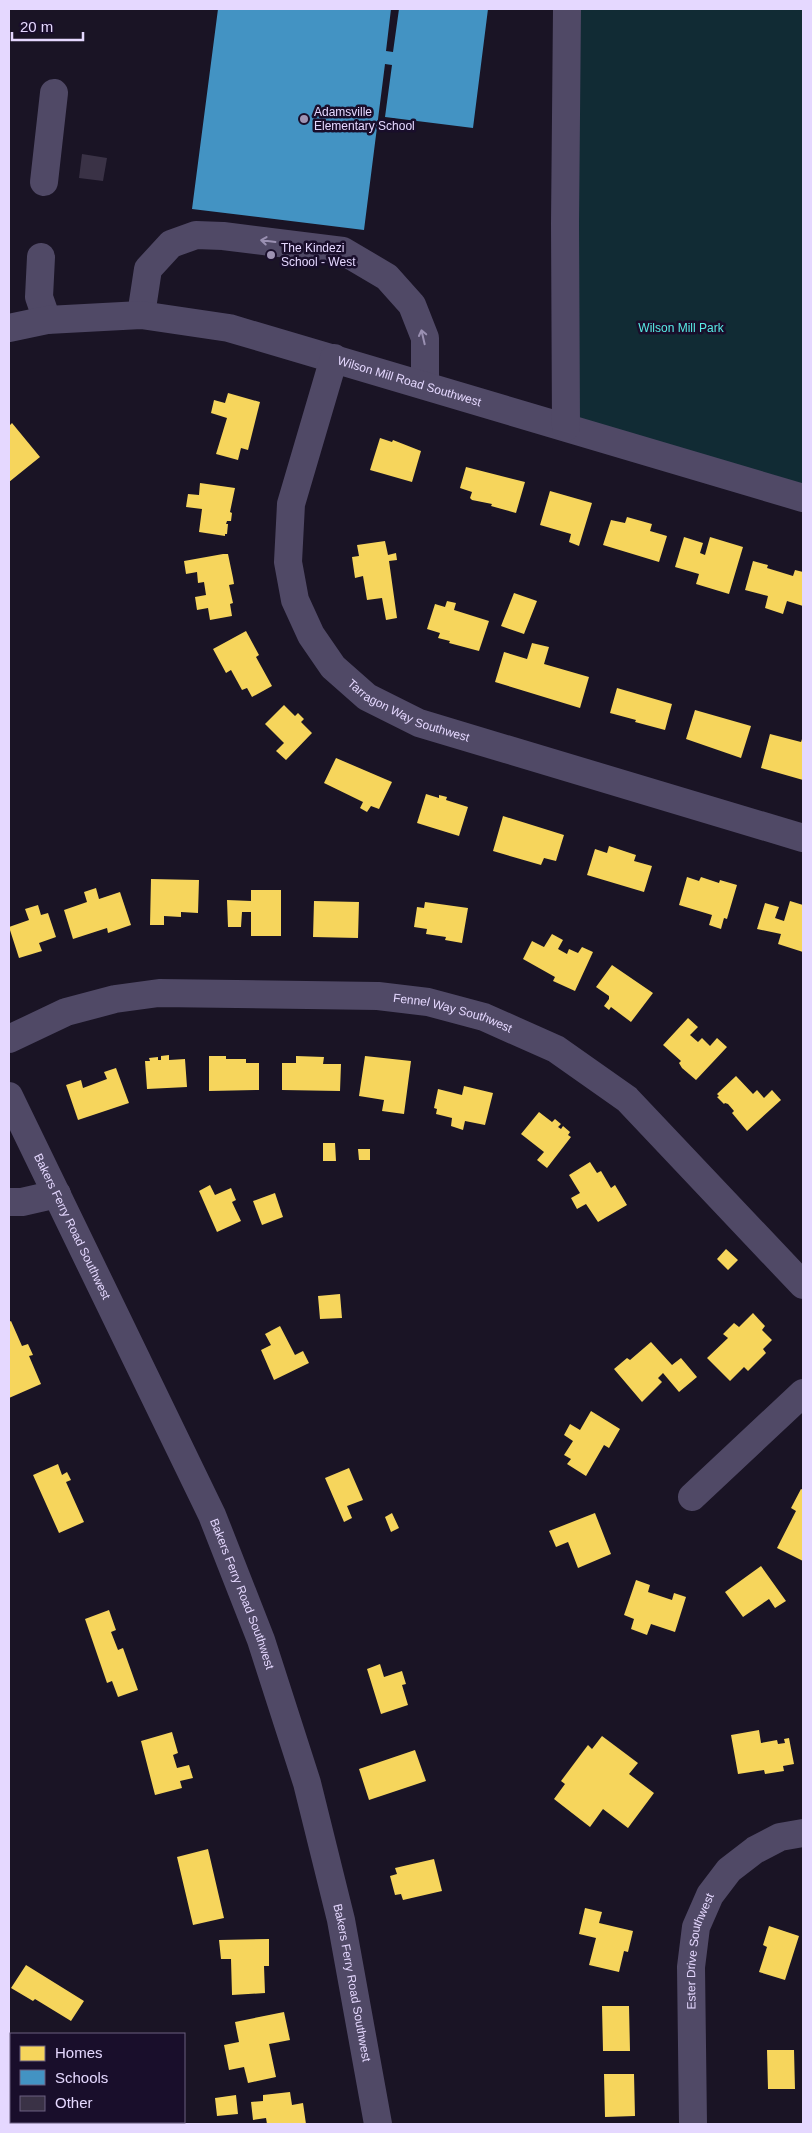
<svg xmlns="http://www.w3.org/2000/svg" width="812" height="2133" viewBox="0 0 812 2133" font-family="Helvetica,sans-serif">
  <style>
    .green { fill: #112b34 }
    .homes { fill: #f6d55c }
    .schools { fill: #4393c3 }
    .building { fill: #3a3246 }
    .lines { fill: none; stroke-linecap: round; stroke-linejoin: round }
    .minor { stroke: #504966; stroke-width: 28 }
    .oneway { stroke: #9a90b2 }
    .poi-dot { fill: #9e93b3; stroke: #190e2b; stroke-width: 2 }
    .labels { text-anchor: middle; stroke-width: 5; stroke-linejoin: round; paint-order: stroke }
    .poi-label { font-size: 12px; fill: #e5d8ff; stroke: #190e2b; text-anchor: start }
    .park-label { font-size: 12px; fill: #58ebe5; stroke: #190e2b }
    .street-label { font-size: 12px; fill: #e5d8ff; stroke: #190e2b }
  </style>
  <rect width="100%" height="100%" fill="#1a1425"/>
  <path class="green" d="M572 9H803V493L555 426Z"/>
  <path class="homes" d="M228 393 260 402 248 450 241 448 238 460 216 454 227 418 211 413 214 400 225 403Z
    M12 423 40 457 9 482V426Z
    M380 438 392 442 393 440 421 451 412 482 370 470Z
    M466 467 525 482 516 513 491 506 492 504 472 500 470 498 472 492 460 488Z
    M200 483 235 488 230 512 232 513 231 521H227L226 524H228L227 534H225V536L199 532 202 509 186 507 188 494 199 495Z
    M550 491 592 503 579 546 569 542 571 534 540 525Z
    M627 517 652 524 650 531 667 536 659 562 603 545 611 520 625 523Z
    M684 537 703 543 700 553 705 555 710 537 743 547 729 594 696 584 699 574 675 567Z
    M385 541 388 555 396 553 397 560 389 561 397 618 386 620 382 598 367 600 363 576 355 578 352 557 359 556 357 545Z
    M223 554H228L233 578 234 584 229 585 233 603 230 604 232 616 210 620 208 608 197 610 195 597 206 595 204 582 198 583 197 572 186 574 184 561Z
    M753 561 768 565 767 568 793 576 795 570 803 572V606L787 601 783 614 765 608 768 596 745 590Z
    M514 593 537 601 524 634 501 626Z
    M447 601 456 603 454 610 489 621 479 651 449 643 450 641 438 638 440 633 427 629 435 604 445 607Z
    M246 631 259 655 256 657 272 686 252 697 247 688 242 690 231 670 226 673 213 649Z
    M532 643 549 647 544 664 589 677 580 708 495 682 504 652 527 659Z
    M617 688 672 704 665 730 635 722 636 720 610 713Z
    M284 705 295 716 298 713 304 719 301 722 312 733 286 760 276 751 284 743 265 724Z
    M695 710 751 726 741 758 686 739Z
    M770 734 801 742 803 736V780L761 768Z
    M336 758 392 782 379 809 371 806 367 812 360 808 363 802 324 783Z
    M426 794 439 798V795L447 797 446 800 468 807 459 836 417 823Z
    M503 816 564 835 556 861 544 858 541 865 493 851Z
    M609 846 636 855 634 861 652 866 644 892 587 875 595 849 607 853Z
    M687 877 699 881 701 877 719 883 720 880 737 885 727 919 724 918 721 929 709 925 712 915 679 905Z
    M151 879 199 880 198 913 181 912V917L164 916V925H150Z
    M96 888 99 899 120 892 131 925 108 933 107 928 73 939 64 910 87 902 84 892Z
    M251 890H281V936H251V912H242L241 927H228L227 900 251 901Z
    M314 901 359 902 358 938 313 937Z
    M790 901 803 905V952L778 944 781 934 757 929 765 903 779 907 775 918 784 921Z
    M425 902 468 908 462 943 445 940 446 937 426 934 427 929 414 927 417 907 424 908Z
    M38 905 41 915 48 913 56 937 39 943 42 951 19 958 9 927 29 920 25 909Z
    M552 934 563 940 558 949 567 954 569 949 578 953 582 947 593 952 575 991 553 981 555 977 523 959 532 941 544 947Z
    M612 965 653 993 631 1022 611 1007 609 1010 604 1006 609 999V996L596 987Z
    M688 1018 698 1027 690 1035 698 1042 702 1038 710 1046 717 1038 727 1047 696 1080 682 1068 679 1063 681 1061 663 1045Z
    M169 1055V1060L185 1059 187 1087 147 1089 145 1061H150L149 1058 158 1057V1060H161V1056Z
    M209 1056H226V1059H246V1063H259V1090L209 1091Z
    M296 1056 324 1057 323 1064H341L340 1091 282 1090V1063H296Z
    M365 1056 411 1061 404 1114 382 1111 384 1100 359 1096Z
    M116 1068 129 1103 78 1120 66 1085 81 1080 83 1088 107 1079 104 1072Z
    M736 1076 753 1094 757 1090 764 1098 772 1090 781 1100 747 1131 732 1113 734 1111 728 1104 725 1103 724 1104 717 1097 719 1096 717 1094Z
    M464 1086 493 1093 485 1125 465 1121 463 1130 451 1126 452 1118 436 1114 437 1109 434 1108 438 1089 462 1095Z
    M539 1112 552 1122 555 1119 561 1124 558 1127 561 1129 563 1126 570 1132 568 1135 571 1137 547 1168 537 1160 544 1152 521 1134Z
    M323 1143H335L336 1161H323Z
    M358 1149H370V1160H359Z
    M590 1162 597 1173 601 1171 611 1188 615 1185 627 1205 598 1222 586 1204 577 1209 571 1198 580 1193 569 1175Z
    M210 1185 215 1195 231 1188 236 1200 232 1202 241 1221 217 1232 199 1191Z
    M275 1193 283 1217 262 1225 253 1201Z
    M726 1249 738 1260 728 1270 717 1259Z
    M340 1294 342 1318 320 1319 318 1296Z
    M753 1313 765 1326 762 1330 772 1340 763 1349 766 1353 748 1371 744 1367 730 1381 707 1358 728 1338 723 1334 734 1323 739 1327Z
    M11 1321 22 1346 28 1344 33 1355 29 1356 41 1384 9 1398V1322Z
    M280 1326 295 1355 303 1351 309 1363 274 1380 261 1350 271 1345 265 1334Z
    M651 1342 672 1365 681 1358 697 1377 679 1392 663 1373 658 1378 662 1382 642 1402 614 1369 627 1358 630 1360Z
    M591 1411 620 1429 609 1448 604 1445 586 1476 567 1464 571 1459 564 1455 573 1441 564 1435 570 1424 580 1430Z
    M58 1464 62 1475 67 1472 71 1480 66 1482 84 1522 59 1533 33 1475Z
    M349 1468 363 1500 347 1506 352 1518 344 1522 325 1478Z
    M801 1489 803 1490V1561L777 1548 796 1511 791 1508Z
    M392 1513 399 1528 391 1532 385 1517Z
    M595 1513 611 1554 578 1568 568 1542 556 1547 549 1531Z
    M761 1566 786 1601 775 1608 769 1599 743 1617 725 1592Z
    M636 1580 650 1585 648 1592 672 1600 674 1593 686 1597 675 1632 651 1624 647 1635 631 1629 634 1619 624 1615Z
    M109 1610 116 1630 111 1632 118 1650 123 1648 138 1690 118 1697 112 1681 107 1683 85 1619Z
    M380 1664 384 1677 402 1671 406 1684 402 1685 408 1705 381 1714 367 1669Z
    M759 1730 761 1743 777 1740 778 1744 785 1743 784 1739 789 1738 794 1764 783 1766 784 1771 765 1774 764 1770 738 1774 731 1735Z
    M172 1732 178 1753 173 1755 177 1768 189 1765 193 1778 180 1781 182 1788 155 1795 141 1741Z
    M602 1736 638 1763 629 1774 654 1793 628 1828 603 1809 590 1827 554 1799 565 1784 561 1781 588 1745 592 1749Z
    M415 1750 426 1781 369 1800 359 1769Z
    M208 1849 224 1918 193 1925 177 1857Z
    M434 1859 442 1891 403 1900 401 1894 395 1895 390 1876 397 1874 395 1868Z
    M585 1908 602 1912 599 1923 633 1931 628 1952 624 1951 619 1972 589 1965 596 1938 579 1934Z
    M769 1926 799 1936 785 1980 759 1972 767 1947 763 1945Z
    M269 1939V1966H264L265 1993 232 1995 231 1959H221L219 1940Z
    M26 1965 84 2001 71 2021 35 1999 33 2001 11 1988Z
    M602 2006H629L630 2051H603Z
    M284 2012 290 2040 269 2044 276 2077 248 2083 244 2067 229 2070 224 2045 239 2042 235 2022Z
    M767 2050H794L795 2089H768Z
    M604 2074H634L635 2116 605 2117Z
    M290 2092 292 2105 303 2103 306 2124H267L266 2118 253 2120 251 2102 263 2101V2095Z
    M236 2095 238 2114 217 2116 215 2098Z
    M109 2122H140L141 2124H110Z"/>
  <path class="schools" d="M218 9H391L386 51 393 52 399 9H488L473 128 385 117 392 65 385 64 364 230 192 209Z"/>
  <path class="building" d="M82 154 107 158 103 181 79 178Z"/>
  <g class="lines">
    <g class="minor">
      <path d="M44 182 54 93"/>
      <path d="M41 257 39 297 47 320"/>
      <path d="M141 315 148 269 171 244 196 235 223 236 343 251 387 277 412 305 425 338V385"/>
      <path id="s1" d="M9 328 47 320 141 315 229 328 803 498"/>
      <path id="s2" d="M334 358 291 504 288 562 295 600 311 635 333 667 367 697 419 723 803 838"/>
      <path d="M566 427 565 223 567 9"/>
      <path id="s3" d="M9 1039 66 1012 115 999 159 993 378 996 428 1002 484 1017 556 1049 627 1099 803 1285"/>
      <path id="s4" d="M9 1096 212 1515 261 1640 307 1783 341 1920 378 2124"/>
      <path d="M9 1202H22L57 1194"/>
      <path d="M692 1497 803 1393"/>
      <path id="s5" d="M693 2124 691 1967 696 1927 710 1895 729 1870 755 1850 780 1837 803 1833"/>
    </g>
  </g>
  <defs><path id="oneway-shaft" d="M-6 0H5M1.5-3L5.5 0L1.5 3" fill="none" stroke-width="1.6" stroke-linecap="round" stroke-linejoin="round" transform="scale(1.25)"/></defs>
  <g class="oneway">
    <use href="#oneway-shaft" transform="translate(268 241) rotate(-173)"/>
    <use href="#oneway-shaft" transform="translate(423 337) rotate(-103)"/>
  </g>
  <g class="poi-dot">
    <circle cx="304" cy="119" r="5"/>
    <circle cx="271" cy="255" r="5"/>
  </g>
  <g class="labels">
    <g class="poi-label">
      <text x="314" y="116">Adamsville<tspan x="314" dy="14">Elementary School</tspan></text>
      <text x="281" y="252">The Kindezi<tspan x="281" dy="14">School - West</tspan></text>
    </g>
    <g class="park-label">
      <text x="681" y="332">Wilson Mill Park</text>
    </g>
    <g class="street-label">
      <text dy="4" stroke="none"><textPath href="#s1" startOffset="410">Wilson Mill Road Southwest</textPath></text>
      <text dy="4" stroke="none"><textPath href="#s2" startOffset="415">Tarragon Way Southwest</textPath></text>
      <text dy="4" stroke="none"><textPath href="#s3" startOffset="454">Fennel Way Southwest</textPath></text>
      <text dy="4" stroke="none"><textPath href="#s4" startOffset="145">Bakers Ferry Road Southwest</textPath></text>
      <text dy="4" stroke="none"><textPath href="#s4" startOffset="550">Bakers Ferry Road Southwest</textPath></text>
      <text dy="4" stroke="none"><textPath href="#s5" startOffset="174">Ester Drive Southwest</textPath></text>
      <text dy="4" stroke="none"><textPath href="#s4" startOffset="955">Bakers Ferry Road Southwest</textPath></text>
    </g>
  </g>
  <rect width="812" height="2133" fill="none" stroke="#e5d8ff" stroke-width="20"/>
  <rect x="10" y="2033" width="175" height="90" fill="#190e2b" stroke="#6b5f80"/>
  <rect x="20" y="2046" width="25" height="15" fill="#f6d55c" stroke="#6b5f80"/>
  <text x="55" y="2058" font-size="15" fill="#e5d8ff">Homes</text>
  <rect x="20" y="2070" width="25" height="15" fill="#4393c3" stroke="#6b5f80"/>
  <text x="55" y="2083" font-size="15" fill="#e5d8ff">Schools</text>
  <rect x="20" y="2096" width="25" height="15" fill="#3a3246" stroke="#6b5f80"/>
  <text x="55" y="2108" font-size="15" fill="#e5d8ff">Other</text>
  <path d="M12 32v8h71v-8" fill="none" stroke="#e5d8ff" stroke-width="2.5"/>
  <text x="20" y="32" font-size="15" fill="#e5d8ff" stroke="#190e2b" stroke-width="4" paint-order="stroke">20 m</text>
</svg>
